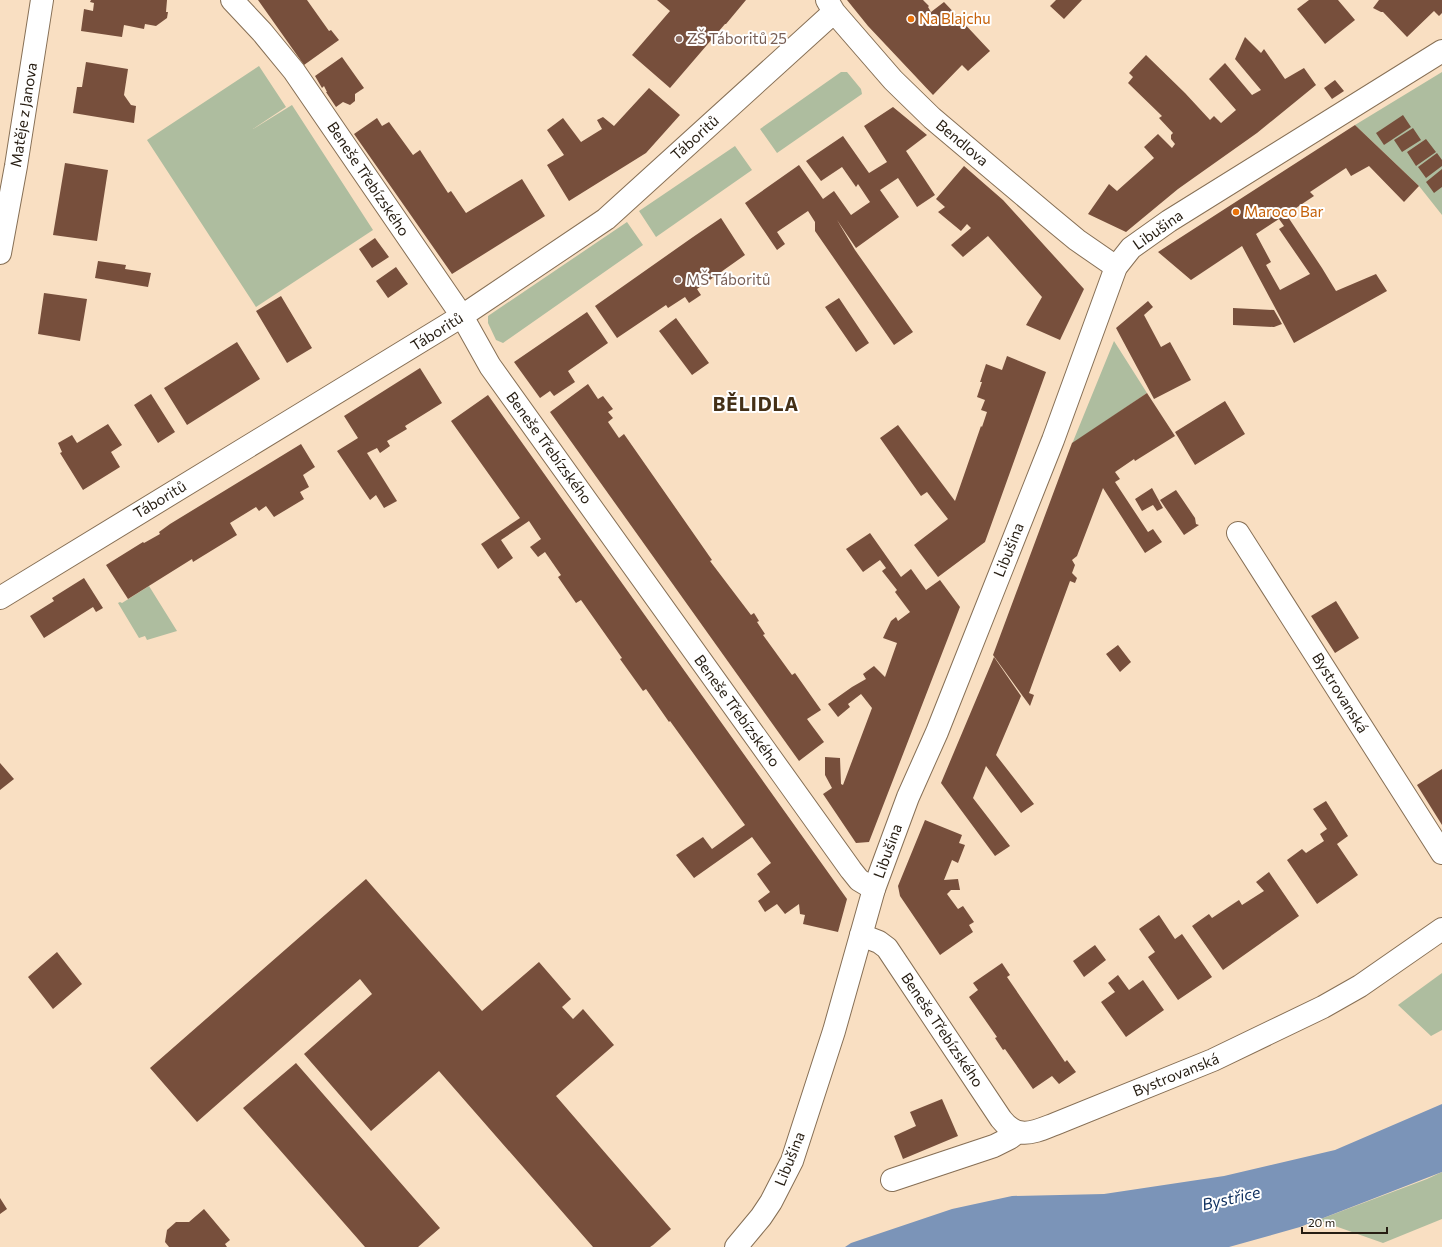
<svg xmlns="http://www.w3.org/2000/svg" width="1442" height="1247" viewBox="0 0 1442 1247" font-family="Commissioner,sans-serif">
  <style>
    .green { fill: #aebd9f }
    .water { fill: #7b94b8 }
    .building { fill: #774f3c; fill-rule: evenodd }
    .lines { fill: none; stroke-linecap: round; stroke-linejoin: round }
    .street-casing { stroke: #866f55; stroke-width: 24 }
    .secondary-casing { stroke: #866f55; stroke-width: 24 }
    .street { stroke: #fff; stroke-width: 22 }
    .secondary { stroke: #fff; stroke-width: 22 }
    .food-dot { fill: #e8710a; stroke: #fff; stroke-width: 1.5 }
    .education-dot { fill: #8d6e63; stroke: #fff; stroke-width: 1.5 }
    .labels { text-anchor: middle; stroke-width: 4; stroke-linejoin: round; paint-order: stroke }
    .food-label { font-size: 15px; fill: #c56008; stroke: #fff; text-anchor: start }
    .education-label { font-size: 15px; fill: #785e54; stroke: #fff; text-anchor: start }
    .street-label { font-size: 15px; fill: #261d12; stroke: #fff }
    .water-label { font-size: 16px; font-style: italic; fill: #123362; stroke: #fff }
    .district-label { font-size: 19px; font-weight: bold; letter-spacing: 1px; fill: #443017; stroke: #fff }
  </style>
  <rect width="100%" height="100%" fill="#f9dfc2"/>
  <path class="green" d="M259 66 286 107 253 129 292 105 373 230 256 307 147 140Z
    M841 72H847L861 89 862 94 777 153 760 129Z
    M1442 72V215L1419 186 1355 125Z
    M735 146 752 170 656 237 639 211Z
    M627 222 643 245 503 343 496 340 488 323V316Z
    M1114 341 1147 393 1072 444Z
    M149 586 177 631 147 640 145 636 139 638 118 603 120 602 122 603Z
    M1442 973V1030L1431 1036 1398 1005Z
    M1442 1172V1219L1383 1243 1318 1220 1427 1179Z"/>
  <path class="water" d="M1442 1104V1172L1300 1227 1229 1247H845L851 1243 952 1209 1012 1196 1104 1194 1224 1176 1335 1150Z"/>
  <path class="building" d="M91 0H167L166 12H168L167 18 156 26 145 24 144 29 124 25 122 37 81 31 84 9 93 11 94 3 90 2Z
    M258 0H307L329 31 331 30 339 40 304 65Z
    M657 0H746L726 24H725L670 88 632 55 670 11Z
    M847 0H923L929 6 928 7 931 12 944 2 990 51 968 71 962 65 933 95 868 26Z
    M1056 0H1082L1064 19 1050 6Z
    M1309 0H1338L1355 20 1325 44 1297 9Z
    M1379 0H1442V13L1439 16 1434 11 1407 37 1383 12H1381L1373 8Z
    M1245 37 1261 53 1264 49 1285 79 1304 68 1316 85 1257 133 1178 189 1126 232 1088 214 1109 184 1117 191 1154 158 1144 147 1158 134 1172 148 1175 144 1171 139V135L1173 133 1159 118 1162 116 1128 83 1133 77 1129 73 1146 55 1185 93 1210 120 1214 116 1221 123 1236 110 1209 79 1225 63 1252 95 1261 90 1235 59Z
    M342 57 364 88 355 94V101L350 105 343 102 336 107 326 92H327L324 86 322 88 315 76Z
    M86 62 128 69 124 95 131 105 136 106 134 123 73 113 77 87H82Z
    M1335 80 1344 91 1332 99 1324 88Z
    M649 88 680 115 646 153 569 201 547 165 564 155 547 130 563 118 581 142 602 129 597 120 603 117 614 126Z
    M893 107 927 135 906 151 935 195 917 207 898 178 880 190 899 217 856 248 837 220 855 250 913 332 894 345 815 231V222L808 211 777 232 785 244 777 250 745 203 799 165 823 199 834 191 851 215 870 202 858 184 856 187 842 167 821 181 806 161 843 136 869 173 887 162 864 126Z
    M1403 115 1411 127 1384 145 1376 133Z
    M377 118 382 126 389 122 413 155 420 150 448 193 451 191 466 213 522 179 545 216 452 274 354 134Z
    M1355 125 1419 186 1404 202 1369 166 1351 176 1346 168 1310 192 1314 196 1287 214 1282 208 1322 268 1336 291 1376 274 1387 291 1294 343 1242 246 1191 280 1158 252ZM1279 219 1284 226 1279 229 1310 274 1280 290 1266 265 1271 262 1256 234Z
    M1413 128 1421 140 1402 152 1394 140Z
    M1426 139 1436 152 1416 166 1407 152Z
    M1437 153 1442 160V166L1426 178 1418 167Z
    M65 163 108 170 97 241 53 235Z
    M964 166 1003 200 1084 289 1060 340 1026 325 1042 297 988 236 963 257 951 245 971 228 967 224 961 231 938 212 945 207 936 199Z
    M1442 169V187L1434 193 1426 182Z
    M721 218 745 255 697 289 701 295 689 303 685 297 668 308 666 305 617 338 595 306 693 237Z
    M375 238 389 257 372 268 359 249Z
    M98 261 126 265 125 269 151 273 148 287 95 278Z
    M396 267 408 284 388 298 376 281Z
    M44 293 87 299 80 341 38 334Z
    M281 296 312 348 287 363 256 311Z
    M839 298 869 343 856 352 825 307Z
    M1148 301 1153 307 1144 315 1161 347 1170 342 1191 380 1154 399 1116 328Z
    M1233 308 1274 310 1282 324 1274 327 1233 325Z
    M587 312 608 343 568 371 575 382 554 396 550 391 540 398 514 362Z
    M676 318 709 363 692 375 659 331Z
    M237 342 260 379 187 425 164 388Z
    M1007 356 1046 372 985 542 938 577 914 545 948 519 927 492 921 496 880 438 898 425 955 501 981 426 982 427 987 412 981 410 985 400 977 397 982 382H980L986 364 1002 370Z
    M420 368 442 403 405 426 407 429 387 441 390 446 380 453 377 448 367 453 397 501 384 508 376 495 370 500 337 451 358 438 344 416Z
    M588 384 598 399 603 396 613 409 608 412 613 418 608 422 619 438 624 434 712 560 710 561 751 615 754 613 759 621 757 622 765 634 763 635 792 675 795 673 821 710 807 719 824 742 799 761 550 412Z
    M1147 393 1175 436 1135 461 1134 459 1115 472 1120 479 1115 482 1148 532 1153 529 1162 542 1145 553 1103 488 1077 556 1072 560 1075 565 1072 573 1077 578 1075 583 1070 581 1029 693 1034 695 1030 706 993 655 1044 518 1072 443Z
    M151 394 175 432 158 443 134 405Z
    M488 395 847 899 838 932 803 924 805 915 800 914 799 904 785 914 777 904 765 912 758 901 770 892 757 874 771 863 752 837 694 878 676 855 703 837 712 849 745 825 670 721 669 722 646 689 643 691 620 659 622 658 581 600 576 603 558 577 561 575 545 552 538 557 530 547 541 539 529 521 501 540 513 558 498 569 481 544 520 518 451 421Z
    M1225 401 1245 434 1195 465 1175 432Z
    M108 424 122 445 111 452 120 467 83 490 60 453 62 452 58 443 72 435 77 443Z
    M301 444 315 467 303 475 309 487 300 492 304 499 274 517 266 506 259 511 256 507 230 523 237 535 193 562 192 559 128 599 106 565 143 542 144 543 160 534 159 532 170 524Z
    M1152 488 1163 508 1157 511 1153 505 1142 511 1135 499Z
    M1176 490 1195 518 1196 524 1199 525 1184 535 1160 500Z
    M870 533 901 577 911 569 926 590 940 580 960 607 869 842 856 843 823 794 832 788 825 775V757L840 758 841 784 843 785 872 708 861 694 848 704 850 707 838 717 828 704 852 687 866 679 863 674 874 666 885 677 897 643 883 638 891 621 896 617 898 621 910 612 895 592 897 590 882 571 886 568 880 560 863 572 846 549Z
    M84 578 103 608 96 612 93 607 44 638 30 616 54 601 52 598Z
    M1336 601 1359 638 1335 653 1311 616Z
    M1118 645 1131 662 1120 672 1106 654Z
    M994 657 1021 696 996 755 1034 804 1021 813 986 766 973 798 1010 846 995 856 941 783Z
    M0 763 14 779 0 790Z
    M1442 769V825L1417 785Z
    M1326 801 1348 836 1337 844 1358 875 1317 904 1287 860 1302 849 1306 853 1324 841 1320 834 1327 829 1313 809Z
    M925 820 962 835 959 843 965 845 958 863 952 860 944 880 958 879 960 890H951L947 894 958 909 963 906 974 922 969 925 973 932 940 955 900 896 898 886Z
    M1269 872 1299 916 1223 970 1192 926 1209 914 1212 918 1239 900 1242 905 1264 891 1256 882Z
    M366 879 482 1011 539 962 571 999 562 1007 573 1019 583 1009 614 1045 556 1096 671 1229 653 1245 650 1247H593L439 1071 371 1131 304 1054 372 994 360 979 197 1122 150 1068Z
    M1159 915 1175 939 1182 934 1212 977 1178 1000 1148 957 1155 952 1139 929Z
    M1095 945 1106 960 1084 977 1073 961Z
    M57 952 82 984 53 1009 28 977Z
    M1002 963 1010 975 1007 977 1065 1062 1067 1060 1076 1072 1059 1084 1052 1076 1033 1089 1005 1049 1003 1050 995 1038 997 1037 969 997 978 990 973 983Z
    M1118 975 1129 990 1143 980 1164 1010 1126 1037 1101 1002 1115 992 1108 983Z
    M296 1063 440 1228 418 1247H365L243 1108Z
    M942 1099 958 1136 903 1159 894 1136 916 1126 910 1112Z
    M0 1198 7 1209 0 1214Z
    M204 1209 230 1240 225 1244 227 1247H169L165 1242 167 1230 176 1222H189Z"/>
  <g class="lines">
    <defs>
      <path id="street" d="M232 0 262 32 294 71 462 316 490 366 851 870 859 880 874 889
        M827 0 834 12 893 80 932 118 1048 216 1077 240 1116 267
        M0 253 16 166 42 0
        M1238 533 1442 853
        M0 598 462 316 606 219 834 12
        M861 935 879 942 887 948 1001 1119C1018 1141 1034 1132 1055 1124L1213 1060 1323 1007 1360 986 1442 929
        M892 1180 994 1146 1010 1138 1018 1132"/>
      <path id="secondary" d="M736 1247 761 1217 771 1202 792 1161 834 1031 874 889 908 797 937 732 1053 440 1116 267 1131 248 1169 221 1442 51"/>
    </defs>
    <use href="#street" class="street-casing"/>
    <use href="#secondary" class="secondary-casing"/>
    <use href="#street" class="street"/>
    <use href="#secondary" class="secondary"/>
  </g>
  <g class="food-dot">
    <circle cx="911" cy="19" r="4"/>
    <circle cx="1236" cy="212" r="4"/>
  </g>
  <g class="education-dot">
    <circle cx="679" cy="39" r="4"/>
    <circle cx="678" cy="280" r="4"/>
  </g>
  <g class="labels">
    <g class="food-label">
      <text x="919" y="24">Na Blajchu</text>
      <text x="1244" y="217">Maroco Bar</text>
    </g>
    <g class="education-label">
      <text x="687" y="44">ZŠ Táboritů 25</text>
      <text x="686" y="285">MŠ Táboritů</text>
    </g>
    <g class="street-label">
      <text transform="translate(24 115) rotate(-81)" y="5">Matěje z Janova</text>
      <text transform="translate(695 138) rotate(-42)" y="5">Táboritů</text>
      <text transform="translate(962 143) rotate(40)" y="5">Bendlova</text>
      <text transform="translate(368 179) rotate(56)" y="5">Beneše Třebízského</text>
      <text transform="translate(1158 230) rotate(-35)" y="5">Libušina</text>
      <text transform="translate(437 332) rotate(-32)" y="5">Táboritů</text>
      <text transform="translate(549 448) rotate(54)" y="5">Beneše Třebízského</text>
      <text transform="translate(160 500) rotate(-31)" y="5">Táboritů</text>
      <text transform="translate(1009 550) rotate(-68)" y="5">Libušina</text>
      <text transform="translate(1340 693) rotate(58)" y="5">Bystrovanská</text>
      <text transform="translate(737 711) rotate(54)" y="5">Beneše Třebízského</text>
      <text transform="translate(888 851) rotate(-70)" y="5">Libušina</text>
      <text transform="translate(942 1030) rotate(56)" y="5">Beneše Třebízského</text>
      <text transform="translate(1176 1075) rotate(-22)" y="5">Bystrovanská</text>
      <text transform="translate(790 1159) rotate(-68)" y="5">Libušina</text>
    </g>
    <g class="water-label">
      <text transform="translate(1231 1198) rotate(-13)" y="6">Bystřice</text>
    </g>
    <g class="district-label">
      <text x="756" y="411">BĚLIDLA</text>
    </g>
  </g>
  <path d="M1302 1227v6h85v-6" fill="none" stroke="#261d12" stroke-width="2"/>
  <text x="1308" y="1227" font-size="12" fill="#261d12" stroke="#ffffff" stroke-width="3" paint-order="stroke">20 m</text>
</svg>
